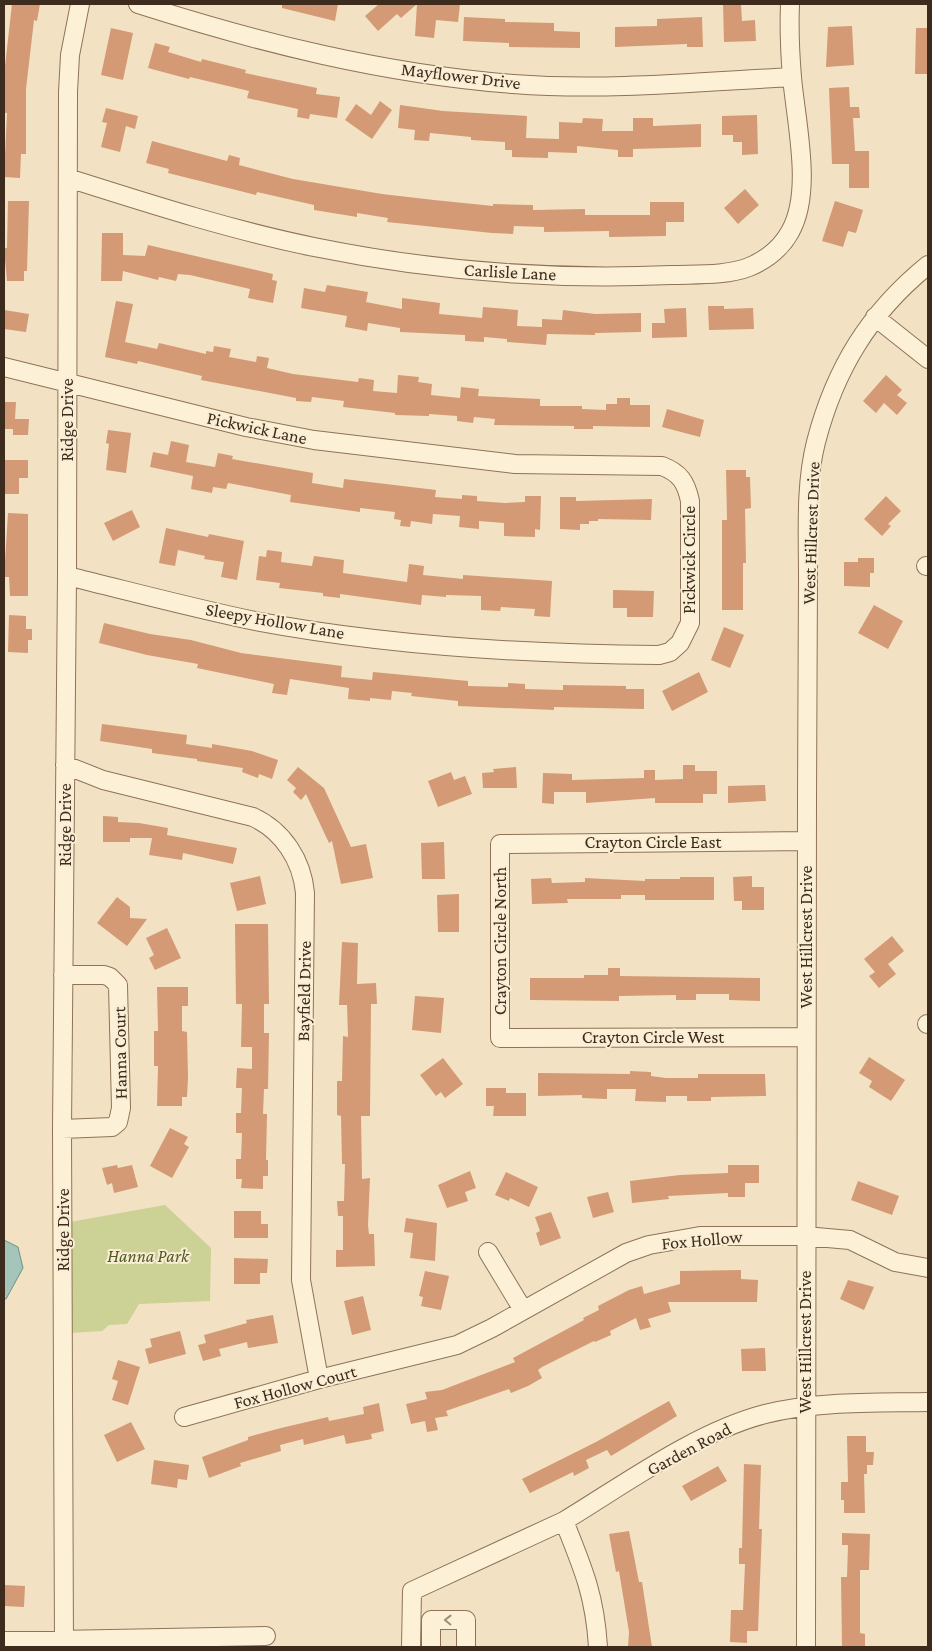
<svg xmlns="http://www.w3.org/2000/svg" width="932" height="1651" viewBox="0 0 932 1651" font-family="'Crimson Pro',serif">
  <style>
    .green { fill: #ccd195 }
    .water { fill: #a5c4ba; stroke: #6b9488 }
    .building { fill: #d39a75 }
    .lines { fill: none; stroke-linecap: round; stroke-linejoin: round }
    .minor-casing { stroke: #8e7358; stroke-width: 20 }
    .minor { stroke: #fcf0d7; stroke-width: 18 }
    .oneway { stroke: #9c8e7a }
    .labels { text-anchor: middle; stroke-width: 4; stroke-linejoin: round; paint-order: stroke }
    .street-label { font-size: 18px; fill: #3d2b1d; stroke: #f9edd3 }
    .park-label { font-size: 18px; font-style: italic; fill: #4e5b22; stroke: #f9edd3 }
  </style>
  <rect width="100%" height="100%" fill="#f2e2c3"/>
  <path class="green" d="M165 1205 211 1248 210 1301 139 1304 127 1324 109 1325 102 1331 70 1333V1222Z"/>
  <path class="water" d="M4 1240 18 1247 23 1268 6 1299H4Z"/>
  <path class="building" d="M12 4H40L37 21 34 20 26 89V154H21L20 178 4 177 7 113H4V75Z
    M282 4H338L335 21 282 8Z
    M379 4H417L401 18 397 14 378 31 365 16Z
    M417 4H460L458 22 436 20 434 38 415 36Z
    M723 4H741L742 21 755 20 756 41 724 42Z
    M464 17 505 19V22L554 23V31L580 32V48L509 47V43L463 41Z
    M702 17 703 47H687V44L615 47V27L657 26V19Z
    M852 26 854 65 826 67 828 27Z
    M111 28 133 33 123 80 101 75Z
    M916 28H928V74H915Z
    M155 43 170 47 168 52 201 62 202 59 246 70 245 73 317 88 316 94 340 97 337 118 310 114 309 119 297 117 298 109 247 98 249 91 190 77 189 79 148 68Z
    M849 87 850 107H859L860 118H853L855 151H869V188H849V164H832L829 88Z
    M380 101 392 110 372 139 345 120 356 104 371 115Z
    M400 105 443 111 527 116 526 138 559 139V122L582 123 583 118 603 119 602 131H633V118H653V126L701 124V147L633 149V157H618V150L577 146V153L548 152V158L512 157V150H505V142L471 140V137L430 133 429 141 414 140 415 130 398 128Z
    M106 108 138 116 135 129 126 126 120 152 101 147 107 123 102 122Z
    M757 115 758 154 742 155V142H733V135H722V116Z
    M152 141 227 161 229 155 240 158 239 165 293 179 382 194 434 200 493 206V204L533 205V210L585 209V215H650V202H684V222H666V236L609 237V231L544 232V227L514 226 513 234 492 233 387 222 388 218 357 213V217L314 210V205L257 192 256 195 168 173 169 169 146 163Z
    M745 189 759 205 738 224 724 208Z
    M8 201H29L27 271H24V281H7L4 248H7Z
    M835 201 863 210 856 233 848 231 843 247 822 241Z
    M102 233H123V255L145 256 148 245 273 274 272 280 277 281 273 303 248 298 250 289 190 275 178 274 176 281 159 277 158 280 123 271 122 281H101Z
    M327 285 368 292 366 302 402 309V298L440 303 439 314 482 318 483 307 518 310 517 326 542 327V319L562 320 563 310 595 314 641 313V332L595 333V335L547 334 546 345 507 342V339L484 337V342L465 341V335L400 332V328L368 323 367 331 345 327 347 316 301 308 304 288 325 292Z
    M116 301 133 304 125 342 157 349 159 343 206 354V351L213 352 214 346 231 349 229 357 256 362 257 356 269 358 267 368 293 374 358 382 359 378 374 380 373 391 397 393 398 375 419 377 418 382 432 384 431 395 460 398 461 387 479 389 478 396 540 399V406H582V409L606 410V404H617V398H630V405H650V427L593 426V429H574V426L494 425 495 419 474 417 473 423 457 421V416L429 414V416L395 415V413L343 407 344 401 312 397 311 402 296 401V398L201 380 202 376 138 361 137 364 105 357Z
    M708 306H724V309L753 308 754 329 709 330Z
    M686 308 687 337 652 338V323H665L664 309Z
    M4 310 29 314 26 332 4 329Z
    M886 375 902 390 897 395 907 403 897 415 884 403 876 413 863 401Z
    M4 402H16L15 419H29L28 435H13V429H4Z
    M667 409 704 420 700 437 662 427Z
    M108 430 131 433 126 473 106 470 109 444 106 443Z
    M171 441 189 445 186 462 215 467 218 453 233 456 232 459 313 473 312 483 343 488 344 479 436 490 435 497 462 499V495L477 496V501L505 503 525 502V496H541L540 530 535 529V537L504 536V523L479 521V529L459 527 460 516 433 514 432 524 411 521 410 527 400 526 401 520 394 519 395 512 360 508V512L290 502 291 495 228 483 226 489 213 487 212 493 191 489 193 476 150 467 153 452 168 455Z
    M4 460H28V478H19V494H4Z
    M726 470H746V477H750L751 508 745 509 746 563H743V610H722V520H727Z
    M886 496 901 511 888 524 891 526 882 536 864 519Z
    M560 497H576V501L652 499 651 520 598 519V521H589V524H580V530L560 529Z
    M132 510 140 527 113 541 104 523Z
    M8 513 28 514V596H10L9 577H4Z
    M166 528 208 537 209 534 244 541 237 580 221 577 224 562 204 559 205 556 178 550 175 566 159 563Z
    M267 550 282 552 281 562 312 566 314 556 344 560 343 573 407 582 409 564 424 566 423 575 463 579V575L552 581 550 617 534 616 535 609 501 607 500 611 481 610V596L446 595V597L422 595 421 605 340 594V598L323 596V593L279 588 280 583 256 580 259 556 266 557Z
    M858 558H874V573H870V587L844 586V562H858Z
    M613 590 654 591 653 617H627V608H613Z
    M874 605 903 621 888 649 858 633Z
    M9 615 26 616V629H32V640H28V653L8 652Z
    M104 623 150 634 191 640 241 653 342 666 341 677 372 680 373 672 468 681V686L508 687V683L525 684V689L563 690V685L626 686V689H644V709L554 707V710L458 706V701L411 696 412 693 392 691 391 700 370 698V701L348 699 349 688 290 679 287 695 272 693 274 684 197 668 198 664 147 655 99 643Z
    M724 627 744 635 730 668 711 660Z
    M699 672 708 692 672 711 662 691Z
    M102 724 187 735 186 744 212 748V744L252 751 278 760 272 779 259 774 258 778 242 772 243 768 197 761V759L152 753V749L100 741Z
    M683 765H695V771H717V794H703V803H655V798L586 803V792H554V804L542 803 543 773 572 774V780L644 778V770H655V780L683 779Z
    M298 767 324 788 351 847 366 844 373 878 341 884 332 841 329 843 306 794 301 800 293 792 296 788 287 780Z
    M516 767 517 788H483L482 773 494 772 493 769Z
    M451 772 454 780 465 776 472 794 438 807 428 781Z
    M765 785 766 801 728 803V786Z
    M103 816 118 817V822L139 823 168 828 167 835 237 848 233 864 183 853 182 860 149 855 152 838H130V842H103Z
    M444 842 445 879H422L421 843Z
    M260 876 266 904 237 911 230 883Z
    M752 876V887H764V910H742V901H734L733 877Z
    M680 877H714V900H645V895H621V899H567L568 903 532 904 531 879 551 878 552 883 585 882V878L645 881V879H680Z
    M459 894V932H438L437 895Z
    M117 897 130 907V918L147 919 127 946 97 923Z
    M235 924H268L269 1004H264V1033H269L268 1089H264L263 1114H267L266 1160H268V1176H263V1189L241 1188 242 1179H236V1159H241L242 1133H236V1113H241L242 1088H236L237 1068 252 1069V1047H241L242 1004H236Z
    M167 928 181 958 155 970 149 958 154 955 146 938Z
    M892 936 904 951 888 964 896 974 879 988 869 976 875 972 864 959Z
    M342 942 358 943 357 984 376 983 377 1004H371L370 1116H361L362 1179 370 1178 368 1225 369 1234H374L375 1266 336 1267V1250H343V1216H338L337 1201H344L345 1164H342L341 1116 337 1115V1081H342L343 1036 348 1037 347 1005H339Z
    M608 968H620V976L760 978V1001L729 1000V994H696V1000H676V995L619 996V1001L530 1000V978H584V975H608Z
    M157 987H188V1006H182V1031L187 1032 188 1077 187 1097H182V1106H157L158 1066H154V1031H158Z
    M415 996 444 998 441 1033 412 1030Z
    M869 1057 905 1080 891 1101 869 1087 872 1081 859 1073Z
    M443 1058 463 1084 445 1098 441 1092 436 1096 420 1075Z
    M630 1071 651 1072V1076L666 1078H698V1074H765L766 1096 711 1097V1101H687V1096H666V1102L635 1101 636 1089H607V1099L582 1098V1095L538 1096V1073L630 1074Z
    M486 1088H506V1093H526V1116H493L494 1106H486Z
    M170 1128 188 1137 184 1144 189 1147 172 1178 150 1166Z
    M117 1165 118 1168 132 1165 138 1187 114 1193 112 1183 107 1185 102 1168Z
    M728 1165H759V1183H745V1197H728V1193L668 1196 669 1199 632 1203 630 1181 680 1175 728 1173Z
    M470 1171 476 1188 465 1192 468 1201 447 1208 438 1185Z
    M506 1172 538 1187 529 1207 510 1198 509 1201 495 1195Z
    M858 1181 899 1196 892 1215 851 1200Z
    M608 1192 614 1212 593 1218 587 1197Z
    M234 1211H261V1224H268V1238H234Z
    M551 1212 561 1238 540 1246 536 1233 540 1231 535 1217Z
    M406 1218 437 1223 435 1261 410 1258 413 1233 404 1232Z
    M234 1258 268 1259 267 1273H260V1284H234Z
    M741 1270V1279L758 1280 757 1302H668L671 1312 648 1319 651 1327 640 1330 636 1318 610 1331 611 1335 595 1342 594 1341 542 1367 538 1370 542 1378 528 1386 511 1393 509 1389 446 1411 448 1416 435 1418 438 1430 427 1432 425 1421 411 1424 406 1404 427 1399 425 1392 442 1390 515 1362 513 1358 584 1320 583 1318 599 1310 598 1306 629 1290 642 1286 644 1294 680 1284V1271Z
    M425 1271 449 1276 441 1310 421 1306 423 1297 419 1296Z
    M848 1280 874 1287 864 1310 840 1299Z
    M363 1296 371 1330 352 1335 344 1301Z
    M273 1315 278 1343 248 1348 247 1342 219 1349 221 1356 203 1361 198 1345 206 1343 204 1335 247 1323 246 1320Z
    M180 1331 186 1354 149 1364 145 1349 152 1347 150 1339Z
    M765 1348 766 1371H742L741 1349Z
    M118 1360 140 1367 128 1405 112 1400 118 1381 112 1379Z
    M669 1401 677 1416 611 1456 607 1450 586 1460 589 1468 574 1476 573 1472 530 1493 522 1479 596 1442Z
    M379 1403 384 1431 371 1434 372 1439 346 1444 344 1435 304 1445 303 1439 280 1445 281 1451 240 1463 241 1466 209 1478 202 1457 248 1440V1437L281 1428 328 1417 329 1421 364 1414 363 1407Z
    M131 1422 145 1449 117 1462 104 1435Z
    M847 1436H866V1452H874L873 1465H867V1474H864L865 1513H844V1500H841V1482H848Z
    M154 1460 189 1465 187 1480 178 1479 177 1488 151 1484Z
    M744 1464 761 1465 759 1529H762L758 1631H747V1643L730 1642 731 1610H743L745 1564H739V1548H742Z
    M718 1466 727 1481 691 1501 682 1486Z
    M629 1531 639 1582H642L652 1647H628L629 1632 619 1571 616 1572 609 1534Z
    M842 1533 870 1534 869 1570H860V1633L865 1634V1647H842L841 1577H847L848 1545H842Z
    M4 1585 25 1586 24 1607 4 1606Z"/>
  <g class="lines">
    <defs>
      <path id="minor" d="M138 4C260 43 384 74 513 84 606 91 699 82 792 77
        M68 178C150 204 231 230 314 247 431 271 553 280 671 275 696 274 726 276 749 267 766 260 781 248 790 232 813 192 796 123 792 77 790 53 789 28 790 4
        M875 317 928 359
        M4 367 246 427 314 440 515 464 662 466C680 473 686 482 690 501V623L680 643 670 652 659 655C523 654 388 646 255 621 192 608 129 591 67 576
        M926 566H928
        M65 765 103 780 253 817C283 831 302 860 305 893L301 1280 319 1379
        M927 1024H928
        M806 1037 500 1038V844L807 841
        M62 1129 112 1127 118 1122 121 1108 118 985 110 977 104 975H63
        M488 1252 523 1310
        M184 1417 319 1379 457 1345 492 1328 626 1253 649 1245 700 1236H805L850 1240 895 1262 928 1268
        M4 1641 266 1636
        M64 1647 62 1129 67 576 68 92 70 55 80 4
        M411 1647 412 1591 564 1521
        M431 1647V1620H466V1647
        M598 1647C595 1596 583 1568 564 1521 625 1484 696 1432 765 1414 817 1401 875 1403 928 1402
        M806 1647C807 1364 806 1081 807 798 807 725 807 651 808 577 808 533 805 485 816 442 835 369 869 313 928 265"/>
    </defs>
    <use href="#minor" class="minor-casing"/>
    <use href="#minor" class="minor"/>
  </g>
  <defs><path id="oneway-chevron" d="M-2-3.5L2.5 0L-2 3.5" fill="none" stroke-width="1.6" stroke-linecap="round" stroke-linejoin="round" transform="scale(1.25)"/></defs>
  <use class="oneway" href="#oneway-chevron" transform="translate(448 1620) rotate(-179)"/>
  <g class="labels">
    <g class="street-label">
      <text transform="translate(461 76) rotate(7)" y="6">Mayflower Drive</text>
      <text transform="translate(510 272) rotate(3)" y="6">Carlisle Lane</text>
      <text transform="translate(67 420) rotate(-90)" y="6">Ridge Drive</text>
      <text transform="translate(257 428) rotate(12)" y="6">Pickwick Lane</text>
      <text transform="translate(811 533) rotate(-88)" y="6">West Hillcrest Drive</text>
      <text transform="translate(689 560) rotate(-90)" y="6">Pickwick Circle</text>
      <text transform="translate(275 621) rotate(10)" y="6">Sleepy Hollow Lane</text>
      <text transform="translate(65 825) rotate(-90)" y="6">Ridge Drive</text>
      <text x="653" y="848">Crayton Circle East</text>
      <text transform="translate(806 937) rotate(-90)" y="6">West Hillcrest Drive</text>
      <text transform="translate(500 941) rotate(-90)" y="6">Crayton Circle North</text>
      <text transform="translate(304 991) rotate(-89)" y="6">Bayfield Drive</text>
      <text x="653" y="1043">Crayton Circle West</text>
      <text transform="translate(120 1053) rotate(-91)" y="6">Hanna Court</text>
      <text transform="translate(63 1230) rotate(-90)" y="6">Ridge Drive</text>
      <text transform="translate(702 1240) rotate(-5)" y="6">Fox Hollow</text>
      <text transform="translate(805 1342) rotate(-90)" y="6">West Hillcrest Drive</text>
      <text transform="translate(295 1387) rotate(-15)" y="6">Fox Hollow Court</text>
      <text transform="translate(689 1449) rotate(-28)" y="6">Garden Road</text>
    </g>
    <g class="park-label">
      <text x="148" y="1262">Hanna Park</text>
    </g>
  </g>
  <rect width="932" height="1651" fill="none" stroke="#3d2b1d" stroke-width="10"/>
</svg>
